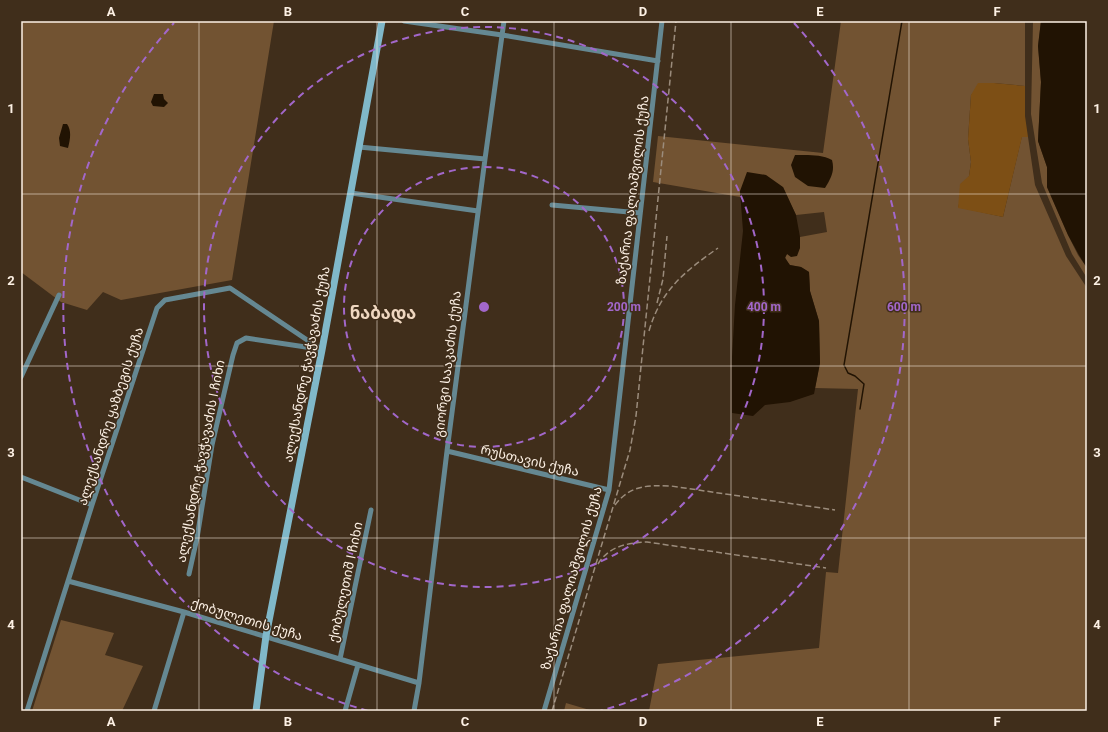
<svg xmlns="http://www.w3.org/2000/svg" width="1108" height="732" viewBox="0 0 1108 732" font-family="Roboto,'Noto Sans Georgian',sans-serif">
  <style>
    .green { fill: #725332 }
    .forest { fill: #7d4f15 }
    .water { fill: #211303 }
    .lines { fill: none; stroke-linecap: round; stroke-linejoin: round }
    .stream { stroke: #211303; stroke-width: 1.5 }
    .street { stroke: #658892; stroke-width: 5 }
    .secondary { stroke: #80b8c9; stroke-width: 7 }
    .rail { stroke: #9b8c7c; stroke-width: 1.5; stroke-dasharray: 6 3; stroke-linecap: butt }
    .grid { fill: none; stroke: #fdf1e5; stroke-width: 1; stroke-opacity: 0.55 }
    .ring { fill: none; stroke: #a267ca; stroke-width: 2; stroke-dasharray: 7 5 }
    .labels { text-anchor: middle; stroke-width: 3; stroke-linejoin: round; paint-order: stroke }
    .street-label { font-size: 13px; fill: #fdf1e5; stroke: #402e1b }
    .district-label { font-size: 17px; font-weight: bold; fill: #efd7c0; stroke: #402e1b }
    .centre { fill: #a267ca; stroke: #402e1b; stroke-width: 2 }
    .ring-label { font-size: 12px; text-anchor: middle; font-weight: bold; fill: #a267ca; stroke: #402e1b; stroke-width: 3; stroke-linejoin: round; paint-order: stroke }
    .neatline { fill: none; stroke: #fdf1e5; stroke-width: 1.5 }
    .grid-label { font-size: 13px; text-anchor: middle; font-weight: bold; fill: #fdf1e5 }
  </style>
  <rect width="100%" height="100%" fill="#402e1b"/>
  <path class="green" d="M21 21H274L232 280 121 300 103 292 87 310 61 302 21 272Z
    M841 21H1025V86L994 83 971 95 968 139 971 162 969 176 958 207 1003 217 1022 136 1028 137 1035 185 1066 256 1087 288V711H649L658 664 819 648 826 572 838 573 858 389 815 388 820 363 819 321 810 291 809 272 801 267 789 265 785 257 787 254 800 248V237L827 232 824 212 796 215 783 187 740 191V197L653 182 658 136 823 153Z
    M1033 21H1041L1038 46 1041 82 1038 141 1047 167V187L1068 235 1078 255 1087 268V278L1072 254 1042 183 1031 114Z
    M61 620 114 633 105 655 143 666 122 711H32Z
    M566 703 593 711H564Z"/>
  <path class="forest" d="M978 83H994L1025 86V116L1028 137H1022L1003 217 958 208 960 184 969 176 971 162 968 139 971 95Z"/>
  <path class="water" d="M1041 21H1087V268L1079 255 1068 235 1047 187V167L1038 141 1041 82 1038 46Z
    M154 94H163L164 99 168 103 164 107 153 106 151 102Z
    M63 124H67C72 131 70 140 68 148L60 146 59 138Z
    M795 155C807 155 821 154 832 160 835 171 831 178 825 188L808 186 795 177 791 165Z
    M747 172 766 175 783 187 796 215 800 237V248L797 256 791 257 787 254 785 258 790 265 801 267 809 272 810 291 819 321 820 363 814 394 790 402 765 405 753 416 732 413V357L735 305 743 231 740 191Z"/>
  <g class="lines">
    <path class="stream" d="M860 409 864 384 855 376 848 373 844 365 902 21"/>
    <path class="street" d="M404 21 502 35 658 61
      M359 147 485 159
      M351 193 478 211
      M552 205 640 213
      M21 377 59 295
      M447 451 609 490
      M21 477 92 505
      M189 574 197 538 212 445 233 355 237 343 246 338 319 349
      M68 581 184 612 419 683
      M340 659 371 510
      M27 711 92 505 157 308 165 300 230 288 322 350
      M154 711 184 612
      M345 711 358 665
      M414 711 419 683 447 451 485 159 504 21
      M544 711 609 490 662 21"/>
    <path class="secondary" d="M256 711 266 636 322 350 382 21"/>
    <path class="rail" d="M657 303 663 279 667 236
      M649 331C661 290 684 272 718 248
      M615 505C630 485 648 485 671 486L835 510
      M598 564C609 546 627 543 647 542L826 568
      M552 711 630 450 636 416 676 21"/>
  </g>
  <path class="grid" d="M199 21V711M377 21V711M554 21V711M731 21V711M909 21V711M21 194H1087M21 366H1087M21 538H1087"/>
  <g class="ring">
    <circle cx="484" cy="307" r="140"/>
    <circle cx="484" cy="307" r="280"/>
    <path d="M368 711A420 420 0 0 1 174 23M794 23A420 420 0 0 1 600 711"/>
  </g>
  <g class="labels">
    <g class="street-label">
      <text transform="translate(632 190) rotate(-83)" y="5">ზაქარია ფალიაშვილის ქუჩა</text>
      <text transform="translate(306 364) rotate(-79)" y="5">ალექსანდრე ჭავჭავაძის ქუჩა</text>
      <text transform="translate(447 364) rotate(-83)" y="5">გიორგი სააკაძის ქუჩა</text>
      <text transform="translate(110 416) rotate(-72)" y="5">ალექსანდრე ყაზბეგის ქუჩა</text>
      <text transform="translate(530 460) rotate(13)" y="5">რუსთავის ქუჩა</text>
      <text transform="translate(200 461) rotate(-79)" y="5">ალექსანდრე ჭავჭავაძის I ჩიხი</text>
      <text transform="translate(571 578) rotate(-74)" y="5">ზაქარია ფალიაშვილის ქუჩა</text>
      <text transform="translate(345 582) rotate(-78)" y="5">ქობულეთიშ I ჩიხი</text>
      <text transform="translate(247 619) rotate(17)" y="5">ქობულეთის ქუჩა</text>
    </g>
    <g class="district-label">
      <text x="383" y="319">ნაბადა</text>
    </g>
  </g>
  <circle cx="484" cy="307" r="6" class="centre"/>
  <g class="ring-label">
    <text x="624" y="311">200 m</text>
    <text x="764" y="311">400 m</text>
    <text x="904" y="311">600 m</text>
  </g>
  <rect width="1108" height="732" fill="none" stroke="#402e1b" stroke-width="44"/>
  <rect x="22" y="22" width="1064" height="688" class="neatline"/>
  <g class="grid-label">
    <text x="111" y="16">A</text>
    <text x="288" y="16">B</text>
    <text x="465" y="16">C</text>
    <text x="643" y="16">D</text>
    <text x="820" y="16">E</text>
    <text x="997" y="16">F</text>
    <text x="11" y="113">1</text>
    <text x="1097" y="113">1</text>
    <text x="11" y="285">2</text>
    <text x="1097" y="285">2</text>
    <text x="11" y="457">3</text>
    <text x="1097" y="457">3</text>
    <text x="11" y="629">4</text>
    <text x="1097" y="629">4</text>
    <text x="111" y="726">A</text>
    <text x="288" y="726">B</text>
    <text x="465" y="726">C</text>
    <text x="643" y="726">D</text>
    <text x="820" y="726">E</text>
    <text x="997" y="726">F</text>
  </g>
</svg>
